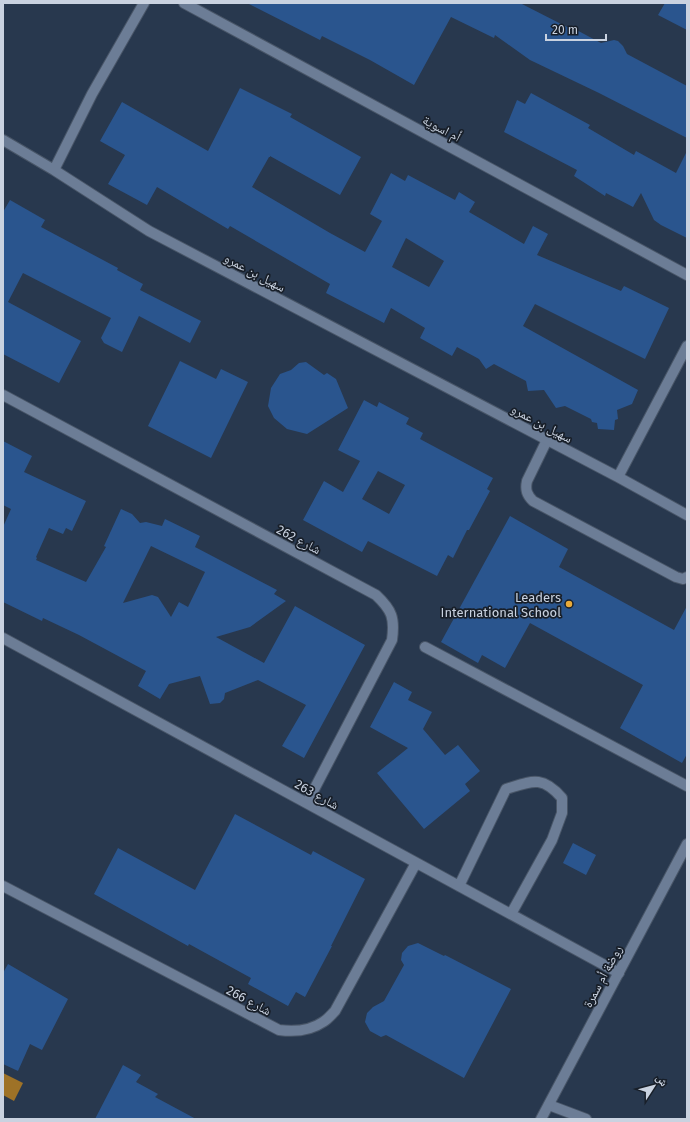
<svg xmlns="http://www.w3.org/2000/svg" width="690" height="1122" viewBox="0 0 690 1122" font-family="'Fira Sans','Noto Naskh Arabic',sans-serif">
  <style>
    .water { fill: #9e7227 }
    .building { fill: #2a558e; fill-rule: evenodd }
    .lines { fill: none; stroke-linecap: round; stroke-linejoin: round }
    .service-casing { stroke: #485567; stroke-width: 12 }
    .minor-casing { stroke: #485567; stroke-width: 12 }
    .tertiary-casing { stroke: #485567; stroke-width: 12 }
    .service { stroke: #6c7d96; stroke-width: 10 }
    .minor { stroke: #6c7d96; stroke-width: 10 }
    .tertiary { stroke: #6c7d96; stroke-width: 10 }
    .poi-dot { fill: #eaaa39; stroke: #181f29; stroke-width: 1.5 }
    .labels { text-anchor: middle; stroke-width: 3.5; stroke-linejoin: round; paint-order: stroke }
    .street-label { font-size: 13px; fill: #c9d2e0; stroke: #181f29 }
    .poi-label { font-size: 13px; fill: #c9d2e0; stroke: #181f29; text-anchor: end }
  </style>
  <rect width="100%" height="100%" fill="#28384e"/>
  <path class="water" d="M3 1073 23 1083 14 1101 3 1095Z"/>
  <path class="building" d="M247 3H520L567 27 569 26 601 43 614 40 618 41 623 46 627 54 687 86V138L599 93 530 60 495 35 494 38 451 17 414 85 370 60 322 36 320 40Z
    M665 3H687V30L658 15Z
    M240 88 292 114 290 117 361 157 340 195 270 156V157H269L252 187 330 233 365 252 382 221 370 214 391 173 405 181 408 175 455 200 459 192 475 202 469 212 524 244 533 226 548 234 537 255 621 291 624 286 669 308 645 359 535 304 523 326 638 390 632 404 617 410 618 419 615 420 614 430 598 429 597 423 592 422 591 419 565 406 556 408 544 390 528 391 526 381 494 364 486 369 479 359 457 347 452 356 420 338 425 328 391 308 384 323 326 293 330 284 230 226 228 229 157 187 147 205 108 184 125 155 100 141 122 102 208 151ZM406 238 444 261 429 287 392 267Z
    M531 93 590 125 588 128 634 155 636 151 676 173 687 151V238L661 225 654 220 641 193 633 207 606 193 605 196 574 176 577 170 504 132 517 100 525 104Z
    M10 200 45 220 41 227 118 268 117 270 143 284 140 290 201 321 190 343 139 316 122 352 104 343 101 338 111 318 23 273 8 302 81 341 59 383 3 354V212Z
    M180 361 216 379 221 369 248 382 211 458 148 426Z
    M306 362 324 375 327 373 336 379 348 408 307 434 287 429 274 418 268 406 271 388 280 374 291 370 299 363Z
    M364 400 377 407 379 402 409 418 406 424 423 433 420 439 493 478 487 489 490 491 469 530H467L453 558 448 555 437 576 368 541 362 552 303 520 324 481 343 492 360 461 338 450ZM378 471 405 485 389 514 362 499Z
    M3 441 32 456 24 472 86 501 72 531 66 528 63 534 49 528 36 557 37 558 36 560 86 582 106 547 104 546 121 509 132 514 140 523 146 522 162 526 165 519 200 536 195 547 277 590 274 594 286 601 250 627 216 637 264 663 295 606 365 645 304 758 282 746 306 705 258 680 225 693 224 699 220 703 210 704 200 676 169 684 160 699 138 686 146 671 79 635 43 618 42 621 3 602V527L11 509 3 505ZM151 546 205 572 188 607 179 602 171 617 158 597 152 595 123 603Z
    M510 516 568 549 559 567 674 630 687 606V754L682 763 620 728 643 685 530 623 505 668 482 655 478 663 441 642Z
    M394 682 412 692 408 700 432 712 423 729 445 755 458 745 480 771 465 784 470 791 424 829 377 773 408 748 370 727Z
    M235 814 311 855 313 851 365 879 331 946H332L305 997 296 992 288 1006 248 984 251 978 189 944 188 946 94 894 118 848 195 890Z
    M573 843 596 855 586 875 563 863Z
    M418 943 444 956 445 955 511 989 464 1078 386 1035 381 1037 370 1031 365 1022 367 1013 373 1007 384 1001 404 965 401 960 402 953 408 946Z
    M8 964 68 999 42 1050 30 1044 18 1071 3 1064V973Z
    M123 1065 141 1075 136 1082 158 1094 155 1097 196 1119H95Z"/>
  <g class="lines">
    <defs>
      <path id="service" d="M547 440 527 481C525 490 527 495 533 501L676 577 683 579 687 577
        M425 647 687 786"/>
      <path id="minor" d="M184 3 687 275
        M3 140 54 170 149 231 618 477 687 515
        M54 170 92 94 144 3
        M3 395 376 595C392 610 395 618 392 640L307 803
        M618 477 687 346
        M3 638 619 973
        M3 886 279 1030C294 1032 310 1031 323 1022 328 1019 331 1015 335 1011L416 863
        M459 886 506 789C532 781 542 775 562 798V813L552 840 511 914
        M549 1105 586 1119"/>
      <path id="tertiary" d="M541 1119 687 844"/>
    </defs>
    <use href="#service" class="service-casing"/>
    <use href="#minor" class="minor-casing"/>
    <use href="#tertiary" class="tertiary-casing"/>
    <use href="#service" class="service"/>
    <use href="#minor" class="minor"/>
    <use href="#tertiary" class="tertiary"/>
  </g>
  <circle class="poi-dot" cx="569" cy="604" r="4"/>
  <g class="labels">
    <g class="street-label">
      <text transform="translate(442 128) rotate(28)" y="5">أم اسوية</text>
      <text transform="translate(255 272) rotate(28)" y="5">سهيل بن عمرو</text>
      <text transform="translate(542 423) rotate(28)" y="5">سهيل بن عمرو</text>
      <text transform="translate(299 539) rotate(28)" y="5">شارع 262</text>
      <text transform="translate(317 794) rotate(29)" y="5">شارع 263</text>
      <text transform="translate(602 976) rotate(-62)" y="5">روضة أم سمرة</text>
      <text transform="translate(249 1000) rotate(28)" y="5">شارع 266</text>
    </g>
    <g class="poi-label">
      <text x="561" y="602">Leaders<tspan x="561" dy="15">International School</tspan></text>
    </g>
  </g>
  <rect width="690" height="1122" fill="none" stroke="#c9d2e0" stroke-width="8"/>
  <g transform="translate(654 1086) rotate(54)" stroke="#181f29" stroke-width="3" paint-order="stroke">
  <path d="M0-3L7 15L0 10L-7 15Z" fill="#c9d2e0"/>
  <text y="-6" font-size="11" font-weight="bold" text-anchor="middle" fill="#c9d2e0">ش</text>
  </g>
  <path d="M546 34v6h60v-6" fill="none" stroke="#c9d2e0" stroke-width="2"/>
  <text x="552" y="34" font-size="12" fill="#c9d2e0" stroke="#181f29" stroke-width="3" paint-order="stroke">20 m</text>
</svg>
